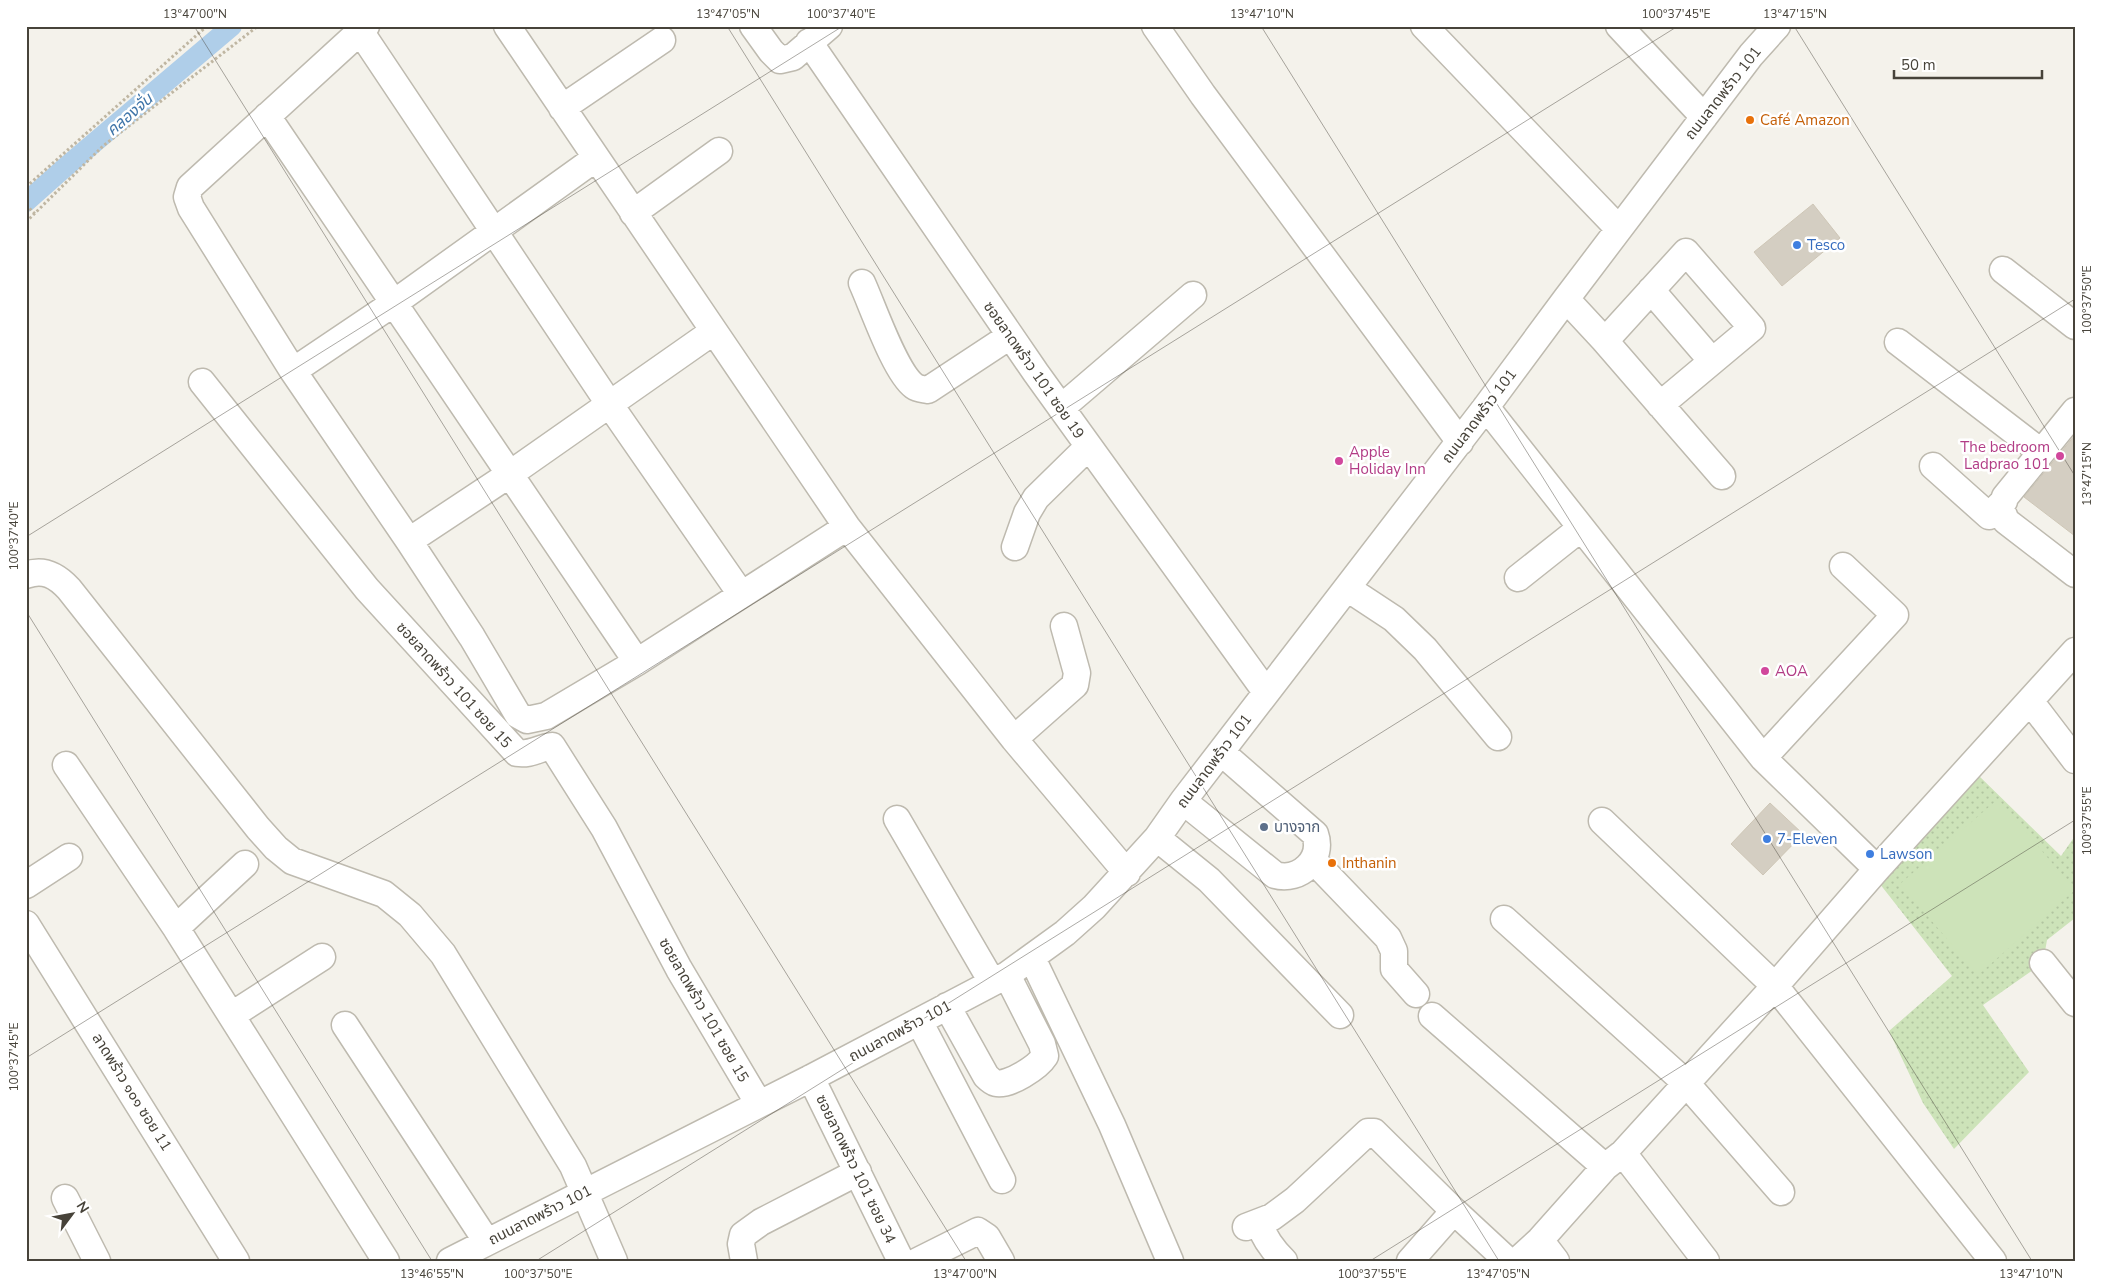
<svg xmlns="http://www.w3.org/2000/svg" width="2101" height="1287" viewBox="0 0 2101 1287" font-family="'Nunito Sans','Noto Sans Thai',sans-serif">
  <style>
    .grass { fill: url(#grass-dots) }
    .garden { fill: #cde3b9 }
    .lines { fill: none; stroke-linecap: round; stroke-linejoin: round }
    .canal { stroke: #afcee9; stroke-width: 20 }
    .building { fill: #d4cec2; stroke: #cec6b6 }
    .minor-casing { stroke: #bebaaf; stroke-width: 29 }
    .path { stroke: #bfb6a2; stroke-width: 3; stroke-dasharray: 2.5 2.5; stroke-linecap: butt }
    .minor { stroke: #fff; stroke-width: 26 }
    .ticks { fill: none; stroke: #47433a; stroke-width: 1; stroke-opacity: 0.45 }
    .food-dot { fill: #e8710a; stroke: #fff; stroke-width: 2 }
    .shop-dot { fill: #3f7fe0; stroke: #fff; stroke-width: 2 }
    .hotel-dot { fill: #d1479c; stroke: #fff; stroke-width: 2 }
    .service-dot { fill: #5c6f8a; stroke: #fff; stroke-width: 2 }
    .labels { text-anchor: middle; stroke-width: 5; stroke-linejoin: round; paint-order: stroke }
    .street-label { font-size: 15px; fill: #47433a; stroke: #fff }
    .food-label { font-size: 15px; fill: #c56008; stroke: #fff; text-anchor: start }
    .shop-label { font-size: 15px; fill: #366cbe; stroke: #fff; text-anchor: start }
    .hotel-label { font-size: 15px; fill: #b23c85; stroke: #fff; text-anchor: start }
    .service-label { font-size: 15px; fill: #4e5e75; stroke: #fff; text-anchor: start }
    .water-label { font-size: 16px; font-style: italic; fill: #3e74a8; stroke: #fff }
    .neatline { fill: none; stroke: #47433a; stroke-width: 2 }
    .ticks-label { font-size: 12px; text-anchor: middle; fill: #47433a }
  </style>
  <defs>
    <pattern id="grass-dots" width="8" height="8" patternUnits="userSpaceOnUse" patternTransform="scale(1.25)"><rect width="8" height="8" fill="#cde3b9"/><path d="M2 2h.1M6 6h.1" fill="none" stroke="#b1c4a0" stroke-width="1.8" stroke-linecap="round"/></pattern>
  </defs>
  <rect width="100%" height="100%" fill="#f4f2eb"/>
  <path class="grass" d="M1976 773 2061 856 2075 836V918L2047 940 2043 963 1983 1005 2029 1072 1954 1149 1923 1103 1889 1031 1952 976 1876 879Z"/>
  <path class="garden" d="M1998 799 2075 890 1978 975 1900 884Z"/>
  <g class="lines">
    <path class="canal" d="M26 202 62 170 232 26"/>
  </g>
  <path class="building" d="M1813 204 1840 238 1782 286 1754 252Z
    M2075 435V536L2024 497Z
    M1770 803 1803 834 1763 875 1731 844Z"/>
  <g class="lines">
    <defs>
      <path id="minor" d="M366 26 190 187 187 197 191 208 293 371 409 541 472 637 518 715 527 720 546 716 637 662 847 527
        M507 26 847 527 1014 739 1127 873
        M753 26 771 51 780 60 793 57 829 26
        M1155 26 1203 95 1460 442
        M1424 26 1619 229
        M1619 26 1704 117
        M360 31 610 405 741 594
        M809 42 1036 373 1266 692
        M562 108 662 40
        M267 116 637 662
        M633 213 719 151
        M2003 270 2075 326
        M862 283C873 307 895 372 914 386 918 389 923 389 928 390L1010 336
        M1651 290 1712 361
        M1566 299 1605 341 1722 476
        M1605 341 1686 252 1752 328 1660 405
        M1898 342 2041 452
        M293 371 394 303 596 158
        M202 382 367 589 517 753C531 755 539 748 552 746L604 828 679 969 759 1104
        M1486 407 1763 758 1877 869
        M1061 408 1193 295
        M2075 411 2005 497 2001 508 2006 521 2075 574
        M1933 466 1989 516 2004 501
        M409 541 510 474 714 331
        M1015 547 1027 513 1036 498 1088 447
        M26 575C44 568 57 576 69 589L258 828 276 848 292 861 384 894 410 915 443 954 573 1166 614 1261
        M1518 578 1581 528
        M1347 588 1394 619 1425 649 1498 737
        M2030 701 2075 760
        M1014 739 1075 685 1077 673 1064 626
        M1763 758 1895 615 1843 566
        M66 765 176 928 386 1261
        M1183 801 1275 875C1300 882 1324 859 1315 834L1221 752
        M897 819 992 982
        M1602 821 1775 986 1993 1261
        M1157 838 1209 880 1340 1015
        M1314 861 1388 938 1394 951V969L1416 994
        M26 885 69 857
        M1504 919 1686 1083 1781 1192
        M26 924 236 1261
        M176 928 245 864
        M1032 958 1112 1125 1170 1261
        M2043 963 2075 1003
        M947 1006 986 1076C989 1079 992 1082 996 1083 1009 1086 1038 1067 1045 1056L1042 1044 1007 975
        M232 1015 322 957
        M1432 1016 1605 1167
        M919 1021 1002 1180
        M345 1025 487 1242
        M811 1078 901 1261
        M1623 1153 1706 1261
        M65 1198 97 1261
        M1259 1223C1264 1238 1273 1250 1284 1261
        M1246 1227 1272 1217 1295 1200 1368 1132H1374L1454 1211 1508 1261
        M1540 1240 1556 1261
        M450 1261 811 1078 1007 975 1065 933 1094 907 1157 838 1183 801 1486 407 1566 299 1704 117 1751 55 1777 26
        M744 1261 741 1244 743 1235 761 1222 858 1172
        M918 1261 978 1231 987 1237 1001 1261
        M1410 1261 1454 1211
        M1517 1261 1540 1240 1605 1167 1623 1153 1775 986 1877 869 2075 651"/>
    </defs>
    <use href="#minor" class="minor-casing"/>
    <path class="path" d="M26 187 207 26
      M26 205 35 214
      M26 222 103 146 258 26"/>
    <use href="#minor" class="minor"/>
  </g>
  <path class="ticks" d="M194 26 966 1261M727 26 1499 1261M1261 26 2032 1261M1794 26 2075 476M26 537 843 26M26 611 432 1261M26 1058 1678 26M536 1261 2075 299M1370 1261 2075 820"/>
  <g class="food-dot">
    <circle cx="1750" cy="120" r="5"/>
    <circle cx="1332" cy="863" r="5"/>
  </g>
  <g class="shop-dot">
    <circle cx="1797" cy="245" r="5"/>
    <circle cx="1767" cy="839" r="5"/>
    <circle cx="1870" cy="854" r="5"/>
  </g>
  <g class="hotel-dot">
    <circle cx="2060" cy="456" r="5"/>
    <circle cx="1339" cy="461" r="5"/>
    <circle cx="1765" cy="671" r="5"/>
  </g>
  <circle class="service-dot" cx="1264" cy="827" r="5"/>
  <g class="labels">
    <g class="street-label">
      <text transform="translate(1723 93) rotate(-52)" y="5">ถนนลาดพร้าว 101</text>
      <text transform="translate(1034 370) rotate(55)" y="5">ซอยลาดพร้าว 101 ซอย 19</text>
      <text transform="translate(1479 416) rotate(-53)" y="5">ถนนลาดพร้าว 101</text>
      <text transform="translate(454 685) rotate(48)" y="5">ซอยลาดพร้าว 101 ซอย 15</text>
      <text transform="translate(1214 761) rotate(-53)" y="5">ถนนลาดพร้าว 101</text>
      <text transform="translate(704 1010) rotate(60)" y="5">ซอยลาดพร้าว 101 ซอย 15</text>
      <text transform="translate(900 1031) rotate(-28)" y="5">ถนนลาดพร้าว 101</text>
      <text transform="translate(132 1092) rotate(58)" y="5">ลาดพร้าว ๑๐๑ ซอย 11</text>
      <text transform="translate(856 1169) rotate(64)" y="5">ซอยลาดพร้าว 101 ซอย 34</text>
      <text transform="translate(540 1215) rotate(-27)" y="5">ถนนลาดพร้าว 101</text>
    </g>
    <g class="food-label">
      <text x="1760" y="125">Café Amazon</text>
      <text x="1342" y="868">Inthanin</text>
    </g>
    <g class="shop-label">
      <text x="1807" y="250">Tesco</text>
      <text x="1777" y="844">7-Eleven</text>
      <text x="1880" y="859">Lawson</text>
    </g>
    <g class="hotel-label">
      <text x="2050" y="452" text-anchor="end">The bedroom<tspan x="2050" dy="17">Ladprao 101</tspan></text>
      <text x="1349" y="457">Apple<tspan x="1349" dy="17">Holiday Inn</tspan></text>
      <text x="1775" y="676">AOA</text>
    </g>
    <g class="service-label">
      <text x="1274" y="832">บางจาก</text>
    </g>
    <g class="water-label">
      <text transform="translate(129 114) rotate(-41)" y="6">คลองจั่น</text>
    </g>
  </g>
  <rect width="2101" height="1287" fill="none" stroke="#ffffff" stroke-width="55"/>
  <g transform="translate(72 1214) rotate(58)" stroke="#ffffff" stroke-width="4" paint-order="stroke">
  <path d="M0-4L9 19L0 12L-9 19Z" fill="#47433a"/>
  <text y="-8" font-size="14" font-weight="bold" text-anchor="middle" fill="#47433a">N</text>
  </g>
  <path d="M1894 70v8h148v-8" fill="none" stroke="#47433a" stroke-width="2.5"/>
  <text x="1901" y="70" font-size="15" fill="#47433a" stroke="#ffffff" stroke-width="4" paint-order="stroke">50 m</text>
  <rect x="28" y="28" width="2046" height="1232" class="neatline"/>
  <g class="ticks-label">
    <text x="195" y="18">13°47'00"N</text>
    <text x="728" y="18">13°47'05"N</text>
    <text x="841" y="18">100°37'40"E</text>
    <text x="1262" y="18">13°47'10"N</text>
    <text x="1676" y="18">100°37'45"E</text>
    <text x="1795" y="18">13°47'15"N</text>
    <text transform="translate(2087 300) rotate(-90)" y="4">100°37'50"E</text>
    <text transform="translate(2087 474) rotate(-90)" y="4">13°47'15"N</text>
    <text transform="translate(14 536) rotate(-90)" y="4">100°37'40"E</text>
    <text transform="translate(2087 821) rotate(-90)" y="4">100°37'55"E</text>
    <text transform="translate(14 1057) rotate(-90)" y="4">100°37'45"E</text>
    <text x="432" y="1278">13°46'55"N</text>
    <text x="538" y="1278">100°37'50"E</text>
    <text x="965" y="1278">13°47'00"N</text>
    <text x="1372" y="1278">100°37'55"E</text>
    <text x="1498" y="1278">13°47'05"N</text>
    <text x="2031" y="1278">13°47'10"N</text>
  </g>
</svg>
